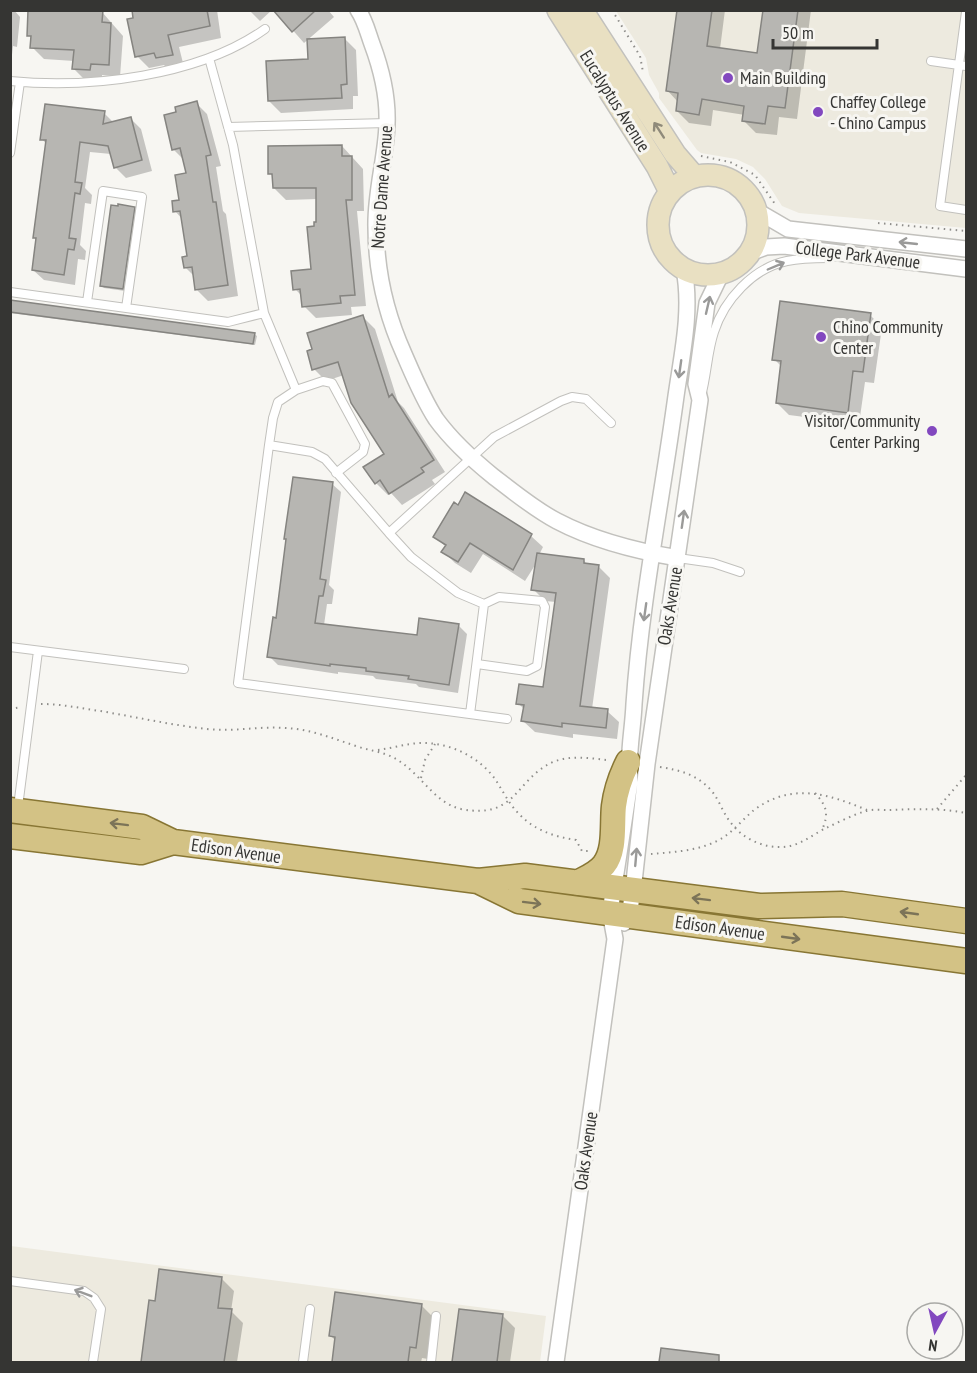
<svg xmlns="http://www.w3.org/2000/svg" width="977" height="1373" viewBox="0 0 977 1373" font-family="'PT Sans Narrow',sans-serif">
  <style>
    .built { fill: #edeadf }
    .shadow { fill: #0003 }
    .building { fill: #b7b6b2; stroke: #858480; stroke-width: 1.5 }
    .lines { fill: none; stroke-linecap: round; stroke-linejoin: round }
    .lane-casing { stroke: #c2c1bd; stroke-width: 10 }
    .street-casing { stroke: #c2c1bd; stroke-width: 18 }
    .secondary-casing { stroke: #c2c1bd; stroke-width: 24 }
    .primary-casing { stroke: #887634; stroke-width: 27 }
    .path { stroke: #8f8e8b; stroke-width: 2; stroke-dasharray: 1.5 4.5; stroke-linecap: butt }
    .lane { stroke: #fff; stroke-width: 8 }
    .street { stroke: #fff; stroke-width: 15 }
    .secondary { stroke: #e9e0c2; stroke-width: 21 }
    .primary { stroke: #d3c285; stroke-width: 24 }
    .oneway { stroke: #8f8a7a }
    .oneway2 { stroke: #9a9a99 }
    .oneway3 { stroke: #7c7458 }
    .poi-dot { fill: #8248bf; stroke: #f7f6f2; stroke-width: 2 }
    .labels { text-anchor: middle; stroke-width: 6; stroke-linejoin: round; paint-order: stroke }
    .poi-label { font-size: 18px; fill: #353533; stroke: #f7f6f2; text-anchor: start }
    .street-label { font-size: 18px; fill: #353533; stroke: #f7f6f2 }
  </style>
  <rect width="100%" height="100%" fill="#f7f6f2"/>
  <path class="built" d="M616 11H966V228L799 213 782 206 765 179 753 167 736 159 701 153 697 150 659 98V93L649 75 646 58Z
    M11 1246 546 1316 540 1362H11Z"/>
  <path class="shadow" d="M10 10H14L20 17 17 47 13 46 12 55 10 54Z
    M133 10H217L221 38 179 47 184 67 169 70 164 65 149 68 137 56Z
    M249 10H272L260 21Z
    M275 10H328L334 17 304 43Z
    M679 10H725L720 49 759 55 764 10H811L797 119 779 117 777 135 756 133 744 121 745 115 713 110 711 126 689 123 677 111 678 102 667 90Z
    M102 12 123 36 120 77 102 75V82L86 81 74 69V61L44 59 32 47V39L29 35Z
    M344 38 356 50 358 96H353V109L281 113 269 101 310 60Z
    M196 103 207 114 221 166 216 167 223 211 226 214 238 296 208 301 197 290 195 277 185 267 189 258 183 220 175 211 181 201 188 174 185 161 173 149 178 113Z
    M104 113 114 123 130 118 141 129 152 171 126 178 115 167 111 154 90 152 85 188 92 195 91 204 85 203 80 245 86 251 85 260 78 259 75 285 44 280 33 270 37 240 34 237 47 145 42 139Z
    M342 146 363 169 364 211H357L366 306 351 307 352 315 316 318 304 306 303 297 295 289 313 271 318 223 317 199 286 200 274 188V178L270 173Z
    M134 208 136 210 125 291 104 288 102 286Z
    M10 302 254 334 257 336 255 345 10 313Z
    M870 315 882 327 874 383 865 382 859 424 789 415 777 403 782 367 774 359Z
    M363 317 375 329 398 402 404 408 445 472 432 480 435 484 402 505 391 493 388 495 376 483 386 455 344 375 326 381 314 369Z
    M332 484 341 492 329 585 334 590 332 604H327L324 625 418 636 458 625 467 634 458 693 419 687 416 684 376 679 373 676 338 672V674L278 665 269 656 278 619Z
    M466 494 531 536 543 547 539 555 584 561 588 565 598 566 610 578 592 709 607 711 619 722 617 739 573 734V738L535 732 523 721 525 710 518 703 544 689 556 602 545 601 533 589 537 562 525 581 483 554 471 573 455 563 443 551 446 547 434 536Z
    M222 1279 234 1291 231 1311 243 1323 237 1362H142L150 1302 156 1303Z
    M421 1305 433 1317 428 1359 422 1358 421 1362 334 1361 336 1341 330 1335Z
    M461 1310 503 1316 515 1328 510 1362H454Z
    M662 1350 707 1355 714 1362H660Z"/>
  <path class="building" d="M28 10H103L102 22 111 23 109 65 91 64 90 70 72 69 74 50 30 48 31 36H27Z
    M132 10H207L210 26 168 35 173 55 156 58 154 53 135 57 127 19 133 18Z
    M273 10H316L292 32Z
    M677 10H712L707 46 757 53 763 10H798L785 108 768 106 765 124 742 121 744 106 702 99 699 115 676 111 678 93 666 91Z
    M345 37 347 84 341 85 342 98 268 101 266 61 308 59 307 39Z
    M197 101 211 155 206 156 213 202H216L228 285 195 290 192 267 184 268 182 257 187 256 180 211 173 212 172 201 179 200 175 175 186 173 180 148 172 150 164 115 176 112 175 107Z
    M45 104 105 111 103 124 131 117 142 160 114 168 108 146 80 142 75 182 82 183 80 194 75 193 69 238 76 239 74 250 68 249 64 275 32 270 36 238H33L46 140H40Z
    M342 145V156H352V200H346L355 295 340 296 341 303 302 307 300 289 293 290 291 271 311 269 307 227 314 226V222H316V188H273L272 174H268V146Z
    M118 204 135 207 123 289 100 286 111 205 118 206Z
    M10 300 255 333 253 344 10 312Z
    M780 301 871 313 863 372 853 371 848 413 776 403 781 361 772 360Z
    M363 315 389 397 392 394 434 460 421 468 424 472 389 494 380 480 375 484 363 467 384 454 351 403 338 362 312 370 307 351 312 349 307 333Z
    M293 477 333 482 320 579 326 580 323 596H319L315 623 417 635 419 618 459 624 449 685 408 679 409 676 366 671V668L330 664V666L267 657 273 617 276 618 286 539H284Z
    M465 492 532 534 513 570 470 543 458 562 441 552 446 545 433 537 454 502 458 505Z
    M537 553 584 559V563L599 565 580 706 608 709 606 728 562 723V727L521 721 524 705 516 704 519 684 543 687 556 593 531 590Z
    M159 1269 222 1277 218 1308 232 1309 224 1362H141L149 1300 155 1301Z
    M335 1292 422 1304 416 1348 410 1347 408 1362H332L335 1337 329 1336Z
    M459 1309 503 1314 497 1362H452Z
    M661 1348 719 1355V1362H659Z"/>
  <g class="lines">
    <defs>
      <path id="lane" d="M966 12 940 206 966 210
        M931 61 966 66
        M10 81C90 89 199 76 265 29
        M228 127 388 123
        M10 153 20 82
        M10 292 228 322 264 313 233 145 209 58
        M87 302 103 191 142 197 126 308
        M264 313 296 390 278 402 273 418 269 445
        M296 390 323 381 332 383 365 444 363 452 336 473
        M701 396C707 375 707 353 714 332 724 300 753 268 787 261 801 258 815 258 829 258
        M389 533 411 557 458 593 484 604 470 714
        M678 558 713 563 740 572
        M10 647 184 669
        M477 664 527 671 537 666 545 607 542 601 499 597 484 604
        M507 719 238 683 269 445 312 452 325 459 389 533 494 437 561 401 572 397 586 399 611 423
        M18 807 38 651
        M10 1281 84 1291 94 1298 101 1309 93 1362
        M303 1362 310 1309
        M431 1362 436 1316"/>
      <path id="street" d="M358 10C365 20 368 33 372 44 381 68 388 97 387 124 386 158 375 192 376 227 376 271 386 314 404 354 414 377 423 399 436 419 452 441 473 460 494 477 514 492 534 509 557 521 595 541 636 551 678 558
        M757 211 788 229 966 249
        M750 253 766 247 784 246 966 269
        M624 923 629 915 633 891 647 764 700 400 696 384 707 303 721 274
        M556 1362 615 939 610 912 630 782C627 756 633 730 634 704 641 601 662 499 676 396 682 354 692 311 684 269"/>
      <path id="secondary" d="M558 10 657 166 670 192
        M582 10 675 154 694 176
        M658 225a50 50 0 1 1 100 0a50 50 0 1 1-100 0Z"/>
      <path id="primary" d="M10 810 142 827 173 842 478 881 525 876 759 906 842 904 966 921
        M10 836 141 852 173 842
        M478 881 519 901 966 961
        M577 883C586 878 597 874 604 865 616 850 612 824 614 806 616 790 621 776 628 762"/>
    </defs>
    <use href="#lane" class="lane-casing"/>
    <use href="#street" class="street-casing"/>
    <use href="#secondary" class="secondary-casing"/>
    <use href="#primary" class="primary-casing"/>
    <path class="path" d="M612 10 640 56 643 72
      M701 156 730 162 755 175 775 204
      M878 223 966 231
      M41 704C61 704 80 708 100 711 136 717 171 725 207 729 234 732 259 726 285 728 311 729 334 739 359 747 368 750 377 751 385 754 418 765 430 802 461 809 517 820 515 779 553 762 570 755 589 758 607 760
      M10 709 21 707
      M378 750C393 748 408 743 423 743 451 743 479 757 495 779 503 791 509 804 519 814 534 830 555 837 576 840L582 851H589
      M660 767C679 770 695 774 709 788 719 798 722 812 731 823 741 837 761 847 778 847 797 848 809 837 824 829 837 823 852 815 866 811 873 809 882 810 889 810 915 809 941 808 966 813
      M421 778 425 760 435 744
      M815 793C827 806 829 814 822 830
      M937 809 966 775
      M651 854C674 852 698 851 719 840 732 833 742 820 754 810 792 782 828 794 867 810"/>
    <use href="#lane" class="lane"/>
    <use href="#street" class="street"/>
    <use href="#secondary" class="secondary"/>
    <use href="#primary" class="primary"/>
  </g>
  <defs><path id="oneway-shaft" d="M-6 0H5M1.5-3L5.5 0L1.5 3" fill="none" stroke-width="1.6" stroke-linecap="round" stroke-linejoin="round" transform="scale(1.5)"/></defs>
  <use class="oneway" href="#oneway-shaft" transform="translate(659 130) rotate(-123)"/>
  <g class="oneway2">
    <use href="#oneway-shaft" transform="translate(908 243) rotate(-174)"/>
    <use href="#oneway-shaft" transform="translate(776 266) rotate(-23)"/>
    <use href="#oneway-shaft" transform="translate(708 305) rotate(-77)"/>
    <use href="#oneway-shaft" transform="translate(680 369) rotate(98)"/>
    <use href="#oneway-shaft" transform="translate(683 519) rotate(-82)"/>
    <use href="#oneway-shaft" transform="translate(645 612) rotate(98)"/>
    <use href="#oneway-shaft" transform="translate(636 857) rotate(-85)"/>
    <use href="#oneway-shaft" transform="translate(83 1293) rotate(-159)"/>
  </g>
  <g class="oneway3">
    <use href="#oneway-shaft" transform="translate(119 824) rotate(-173)"/>
    <use href="#oneway-shaft" transform="translate(701 899) rotate(-173)"/>
    <use href="#oneway-shaft" transform="translate(532 903) rotate(7)"/>
    <use href="#oneway-shaft" transform="translate(909 913) rotate(-172)"/>
    <use href="#oneway-shaft" transform="translate(791 938) rotate(8)"/>
  </g>
  <g class="poi-dot">
    <circle cx="728" cy="78" r="6"/>
    <circle cx="818" cy="112" r="6"/>
    <circle cx="821" cy="337" r="6"/>
    <circle cx="932" cy="431" r="6"/>
  </g>
  <g class="labels">
    <g class="poi-label">
      <text x="740" y="84">Main Building</text>
      <text x="830" y="108">Chaffey College<tspan x="830" dy="21">- Chino Campus</tspan></text>
      <text x="833" y="333">Chino Community<tspan x="833" dy="21">Center</tspan></text>
      <text x="920" y="427" text-anchor="end">Visitor/Community<tspan x="920" dy="21">Center Parking</tspan></text>
    </g>
    <g class="street-label">
      <text transform="translate(615 101) rotate(58)" y="6">Eucalyptus Avenue</text>
      <text transform="translate(382 187) rotate(-86)" y="6">Notre Dame Avenue</text>
      <text transform="translate(858 255) rotate(7)" y="6">College Park Avenue</text>
      <text transform="translate(670 606) rotate(-81)" y="6">Oaks Avenue</text>
      <text transform="translate(236 851) rotate(8)" y="6">Edison Avenue</text>
      <text transform="translate(720 928) rotate(8)" y="6">Edison Avenue</text>
      <text transform="translate(586 1151) rotate(-82)" y="6">Oaks Avenue</text>
    </g>
  </g>
  <rect width="977" height="1373" fill="none" stroke="#353533" stroke-width="24"/>
  <g transform="translate(935 1331) rotate(188)"><circle r="28" fill="#f7f6f2" stroke="#a9a9a6" stroke-width="1.5"/>
  <path d="M0-4.5L10 22L0 15L-10 22Z" fill="#8248bf"/>
  <text y="-9" font-size="16" font-weight="bold" text-anchor="middle" fill="#353533">N</text>
  </g>
  <path d="M773 39v9h104v-9" fill="none" stroke="#353533" stroke-width="3"/>
  <text x="782" y="39" font-size="18" fill="#353533" stroke="#f7f6f2" stroke-width="4.5" paint-order="stroke">50 m</text>
</svg>
